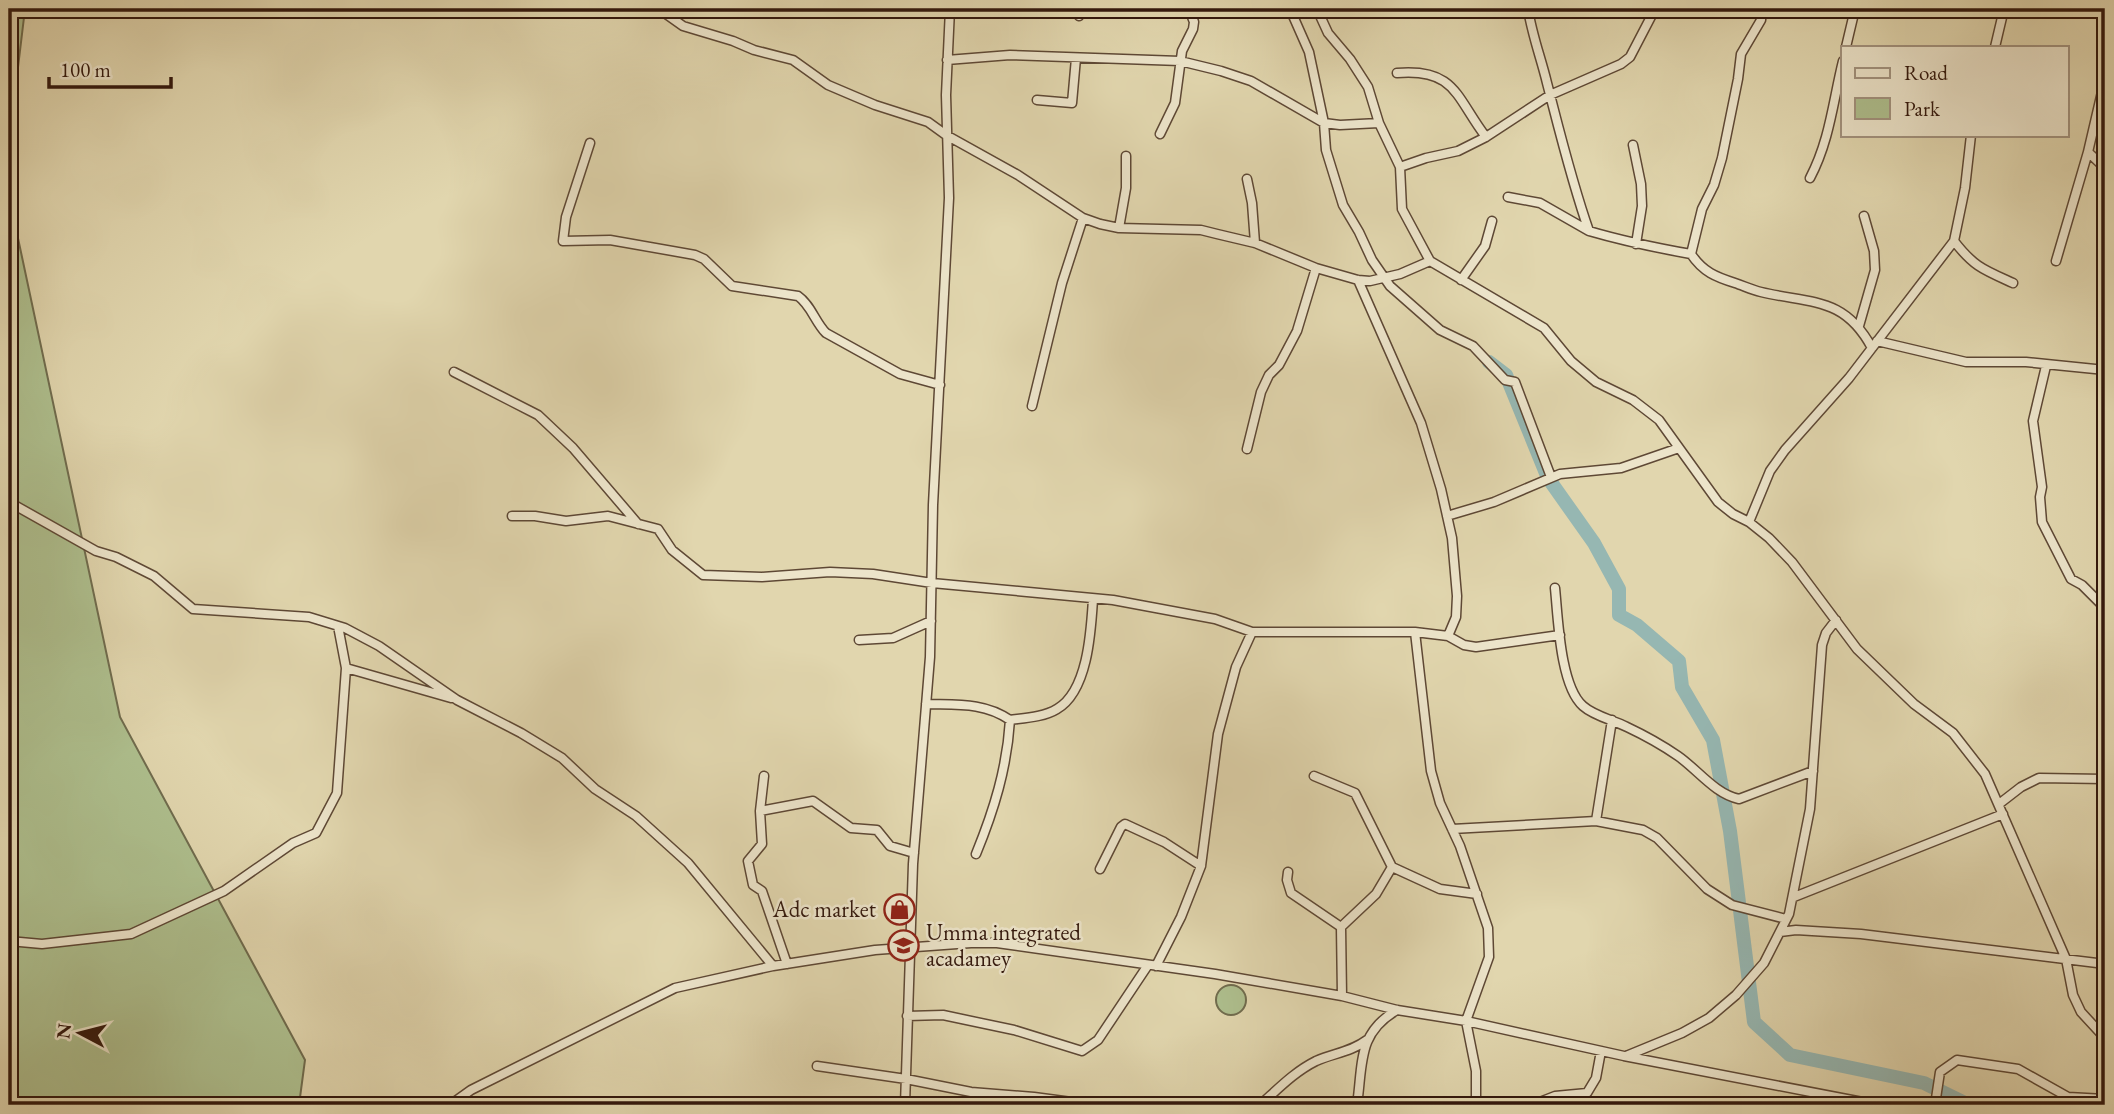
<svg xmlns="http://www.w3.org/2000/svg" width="2114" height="1114" viewBox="0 0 2114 1114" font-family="'EB Garamond',serif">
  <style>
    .green { fill: #aebf8e; stroke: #706c4e; stroke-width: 2 }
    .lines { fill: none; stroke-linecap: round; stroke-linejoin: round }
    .river { stroke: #96b7b2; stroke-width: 14 }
    .street-casing { stroke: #5e4835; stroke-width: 11 }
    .street { stroke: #ece4ca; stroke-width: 8 }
    .labels { text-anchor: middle; stroke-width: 5; stroke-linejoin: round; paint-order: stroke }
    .poi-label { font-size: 23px; fill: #33180d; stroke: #ece4ca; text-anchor: end }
  </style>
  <rect width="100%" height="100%" fill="#e1d6ae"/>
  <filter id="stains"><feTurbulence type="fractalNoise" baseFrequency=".00286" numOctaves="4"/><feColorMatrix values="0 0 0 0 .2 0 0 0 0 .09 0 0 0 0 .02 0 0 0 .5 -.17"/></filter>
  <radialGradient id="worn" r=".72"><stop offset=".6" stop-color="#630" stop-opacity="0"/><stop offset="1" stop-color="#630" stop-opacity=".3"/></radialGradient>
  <path class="green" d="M9 9H25L9 142Z
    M9 196 120 717 305 1060 299 1105H9Z
    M1216 1000a15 15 0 1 1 30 0a15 15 0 1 1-30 0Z"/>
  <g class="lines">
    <path class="river" d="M1489 362 1506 375 1548 478 1594 543 1619 589V615L1637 625 1679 661 1682 687 1713 740 1730 831 1754 1022 1790 1055 1924 1083 1969 1105"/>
    <defs>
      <path id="street" d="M659 9 683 26 733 41 754 50 793 60 828 85 875 105 928 122 946 135 1018 175 1083 218 1100 224 1119 228 1201 230 1217 234 1255 243 1316 268 1358 280 1370 281 1400 274 1430 261
        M1317 9 1328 33 1350 59 1368 87 1379 123 1400 167 1402 209 1430 261 1544 328 1571 361 1596 382 1633 400 1659 420 1718 502 1733 514 1749 522 1769 538 1792 562 1857 649 1914 704 1953 733 1985 774 2066 959 2073 995 2081 1012 2105 1038
        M1528 9C1532 35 1541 58 1547 83 1560 133 1572 183 1589 231 1623 241 1657 248 1691 254
        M1762 9 1761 20 1741 54 1738 79 1722 158 1714 185 1702 209 1691 254C1703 272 1716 277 1735 283 1744 286 1752 290 1761 292 1811 304 1844 296 1872 348
        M1079 16 1080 9
        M1846 47 1855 9
        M1995 47 2004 9
        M947 60 1010 55 1180 61 1221 71 1251 81 1324 123 1309 52 1290 9
        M1397 73C1456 68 1456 98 1486 137
        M2105 79 2088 152 2105 168
        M1037 100 1072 103 1076 58
        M1379 123 1340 125 1324 123 1326 150 1343 205 1359 232 1372 260 1390 286 1440 330 1473 346 1505 380 1515 382 1551 477
        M1160 134 1175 103 1182 51 1193 29 1194 22 1189 9
        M590 143 566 217 563 241 610 240 695 255 704 259 732 286 798 296C811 305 815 322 826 333L900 374 940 385
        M1633 145 1641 184 1642 206 1636 244
        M1400 167 1426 158 1458 151 1486 137 1550 95 1621 64 1630 57 1655 9
        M1810 178C1830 140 1833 101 1843 61
        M1247 179 1252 203 1255 243
        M1508 197 1540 203 1589 231
        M1119 228 1126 188V156
        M1954 241C1974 267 1984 270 2013 283
        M2056 261 2088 152
        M1358 280 1421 423 1441 489 1452 538 1457 596 1456 617 1448 636
        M1461 280 1485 246 1492 221
        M1859 326 1875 270 1874 251 1864 216
        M1877 341 1966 362H2026L2105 370
        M2046 366 2033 421 2042 487 2040 497 2042 522 2071 579 2082 585 2105 608
        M2104 370 2105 349
        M454 372 538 415 573 448 638 524
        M1032 406 1062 283 1083 218
        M1247 449 1261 392 1269 375 1279 365 1297 331 1316 268
        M9 502 96 551 116 557 154 576 193 609 309 617 345 628 379 646 457 700 521 733 562 758 595 789 636 816 688 863 773 966
        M512 516H535L566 521 608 516 658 529 672 550 703 575 762 577 830 572 873 574 932 583 1113 600 1215 619 1252 632H1415L1431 771 1440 803 1460 846 1488 928 1489 957 1466 1021 1476 1071V1105
        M1447 516 1494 502 1560 474 1621 468 1679 448
        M1749 522 1770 471 1785 450 1849 378 1954 241 1965 188 1971 135
        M1555 588C1558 617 1560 686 1583 706 1594 716 1613 720 1627 727 1644 735 1662 745 1678 756 1698 770 1715 794 1739 799L1813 771
        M1415 632 1448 636 1464 645 1476 647 1560 635
        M859 640 893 638 931 621
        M346 668 451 698
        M926 704C956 705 984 702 1010 720 1007 768 994 810 976 854
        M1010 720C1025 718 1044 717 1057 709 1088 691 1091 631 1093 599
        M1314 776 1355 793 1392 867
        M1999 804 2021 787 2039 778 2105 779
        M760 811 764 776
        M1596 821 1612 720
        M1452 829 1596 821 1643 830 1657 838 1707 889 1732 905 1786 919
        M1100 869 1121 827 1125 824 1164 842 1201 866
        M1288 872 1287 880 1291 893 1341 927
        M1794 897 2003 814
        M1780 932 1796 930 1861 934 2105 964
        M9 941 42 944 131 934 224 891 293 843 316 833 337 793 346 668 338 626
        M787 964 762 891 753 885 748 861 762 844 760 811 813 801 851 828 877 830 890 846 914 853
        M1156 966 1181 917 1201 866 1218 734 1236 667 1252 632
        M1342 996 1341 927 1376 894 1392 867 1440 889 1477 894
        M907 1016 943 1015 1014 1030 1082 1051 1098 1040 1148 965
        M1626 1056 1682 1033 1709 1018 1736 995 1764 963 1789 914 1810 809 1822 645 1826 633 1836 620
        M817 1066 906 1079 971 1092 1034 1097 1094 1105
        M450 1105 471 1090 675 988 773 966 875 950 971 943H997L1215 974 1342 996 1397 1010 1466 1021 1624 1056 1878 1105
        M905 1105 913 864 930 657 933 505 949 198 946 95 950 9
        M1260 1105C1278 1089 1294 1072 1316 1061 1334 1053 1351 1052 1367 1040
        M1357 1105C1363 1064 1357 1033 1397 1010
        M1532 1105 1555 1096 1587 1093 1596 1078 1601 1051
        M1935 1105 1940 1072 1957 1060 2018 1069 2068 1097 2105 1099"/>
    </defs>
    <use href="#street" class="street-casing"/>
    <use href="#street" class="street"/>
  </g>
  <defs>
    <symbol id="shop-ring" viewBox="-11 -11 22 22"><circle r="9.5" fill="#ece4ca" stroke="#8f2418" stroke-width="1.5"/><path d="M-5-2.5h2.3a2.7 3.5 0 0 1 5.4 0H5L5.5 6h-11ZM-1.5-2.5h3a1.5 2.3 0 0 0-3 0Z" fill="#8f2418"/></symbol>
    <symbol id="school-ring" viewBox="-11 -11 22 22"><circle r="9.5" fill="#ece4ca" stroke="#8f2418" stroke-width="1.5"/><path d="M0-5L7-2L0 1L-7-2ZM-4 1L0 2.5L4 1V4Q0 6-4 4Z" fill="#8f2418"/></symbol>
  </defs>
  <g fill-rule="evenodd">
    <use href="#shop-ring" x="882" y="892" width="35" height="35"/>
    <use href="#school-ring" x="886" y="928" width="35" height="35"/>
  </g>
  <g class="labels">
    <g class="poi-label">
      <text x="876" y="917">Adc market</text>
      <text x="926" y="940" text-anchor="start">Umma integrated<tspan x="926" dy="26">acadamey</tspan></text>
    </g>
  </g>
  <rect width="2114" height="1114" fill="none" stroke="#e1d6ae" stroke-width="35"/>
  <rect x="10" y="10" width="2093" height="1093" fill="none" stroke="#33180d" stroke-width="3.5"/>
  <rect x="18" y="18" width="2079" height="1079" fill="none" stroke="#33180d" stroke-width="2"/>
  <rect x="1841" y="46" width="228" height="91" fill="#ece4ca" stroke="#a2927e" stroke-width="2"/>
  <rect x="1855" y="68" width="35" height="10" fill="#ece4ca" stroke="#a2927e" stroke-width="2"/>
  <text x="1904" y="80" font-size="21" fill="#33180d">Road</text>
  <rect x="1855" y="98" width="35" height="21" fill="#aebf8e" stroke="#a2927e" stroke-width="2"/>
  <text x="1904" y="116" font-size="21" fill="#33180d">Park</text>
  <g transform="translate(80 1033) rotate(277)" stroke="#ece4ca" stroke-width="5" paint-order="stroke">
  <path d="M0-5L12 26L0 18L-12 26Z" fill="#33180d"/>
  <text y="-10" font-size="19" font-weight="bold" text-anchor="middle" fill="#33180d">N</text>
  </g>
  <path d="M49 77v10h122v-10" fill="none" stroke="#33180d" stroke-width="3.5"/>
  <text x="60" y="77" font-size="21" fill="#33180d" stroke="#ece4ca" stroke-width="5" paint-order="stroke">100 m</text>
  <rect width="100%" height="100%" filter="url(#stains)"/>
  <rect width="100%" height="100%" fill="url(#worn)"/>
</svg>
